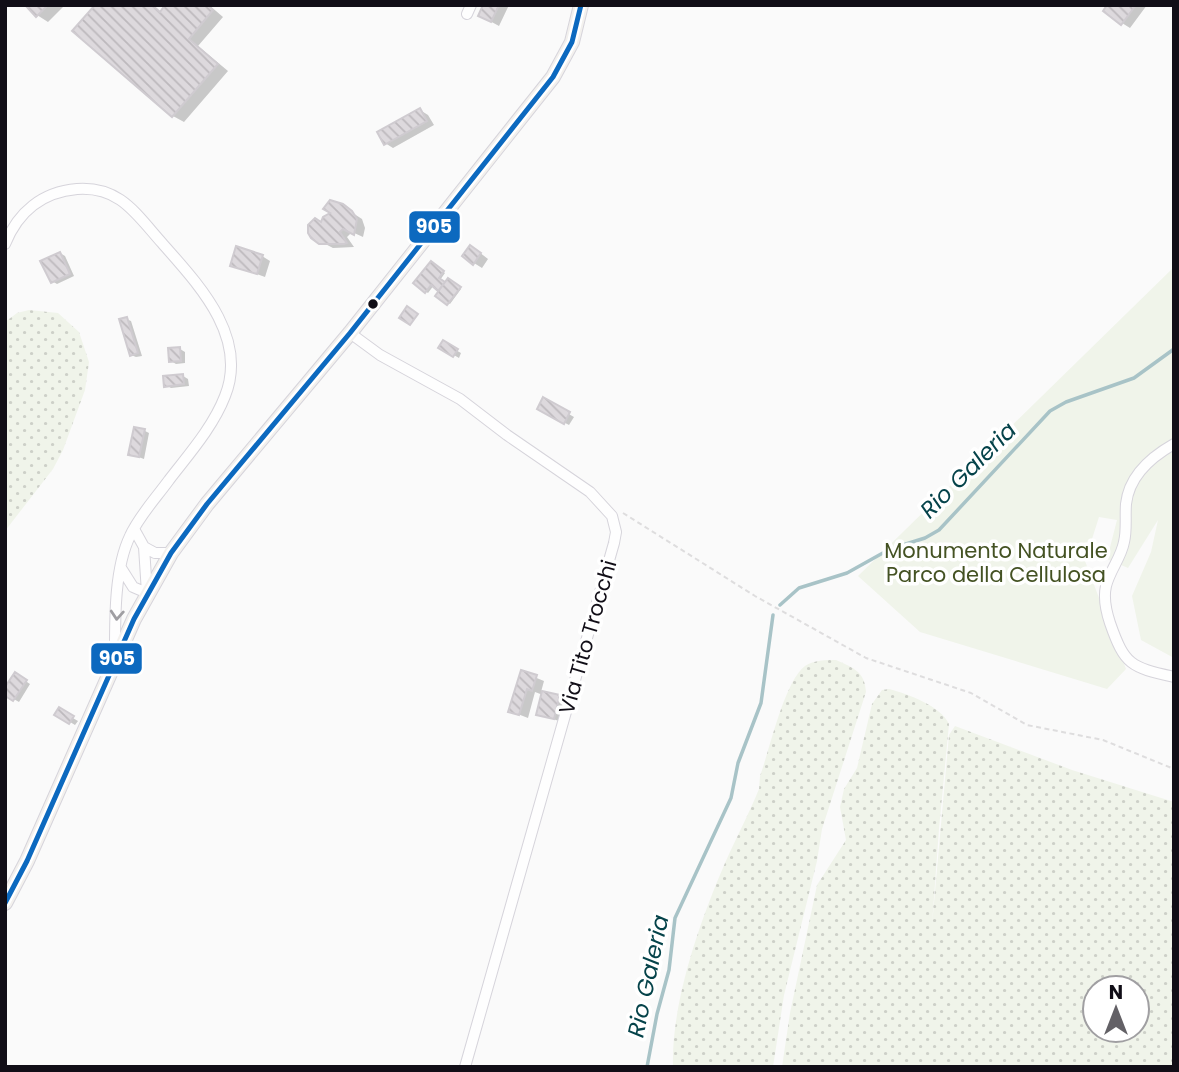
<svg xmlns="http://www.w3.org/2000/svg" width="1179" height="1072" viewBox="0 0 1179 1072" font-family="Poppins,sans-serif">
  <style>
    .grass { fill: url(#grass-dots); fill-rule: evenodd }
    .park { fill: #f0f4ea }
    .shadow { fill: #0003 }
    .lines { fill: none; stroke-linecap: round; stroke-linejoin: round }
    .stream { stroke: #a8c3c7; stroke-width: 3.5 }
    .building { fill: url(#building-back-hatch); stroke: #cfcbd0; stroke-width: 2 }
    .street-casing { stroke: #d6d4db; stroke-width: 12 }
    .secondary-casing { stroke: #d6d4db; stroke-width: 16 }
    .path { stroke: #deddde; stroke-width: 2; stroke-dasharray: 5 3.5; stroke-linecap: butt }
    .street { stroke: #fefefe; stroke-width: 10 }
    .secondary { stroke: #f3f1ee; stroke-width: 14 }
    .bus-1-casing { stroke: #fff; stroke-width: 10 }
    .bus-1 { stroke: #0c69bf; stroke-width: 5 }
    .oneway { stroke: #9f9ea2 }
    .bus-dot { fill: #110e17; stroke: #fff; stroke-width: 2.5 }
    .labels { text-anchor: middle; stroke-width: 7; stroke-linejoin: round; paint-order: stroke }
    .park-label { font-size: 21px; fill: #445223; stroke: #fff }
    .street-label { font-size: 21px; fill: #110e17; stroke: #fff }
    .water-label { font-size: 23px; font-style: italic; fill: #05434a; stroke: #fff }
    .line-badge { stroke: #fff; stroke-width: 2.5 }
    .badge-label { font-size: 19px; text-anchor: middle; font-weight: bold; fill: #fff }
  </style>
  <defs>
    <pattern id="grass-dots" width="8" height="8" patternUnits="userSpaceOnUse" patternTransform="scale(1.75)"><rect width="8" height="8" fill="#f0f4ea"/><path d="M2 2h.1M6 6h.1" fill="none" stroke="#cdd0c8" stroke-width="1.8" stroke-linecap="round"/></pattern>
    <pattern id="building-back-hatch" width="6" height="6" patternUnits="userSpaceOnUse" patternTransform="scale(1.75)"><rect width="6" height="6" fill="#ddd9dd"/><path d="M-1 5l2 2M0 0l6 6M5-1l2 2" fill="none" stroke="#bdb9bd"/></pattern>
  </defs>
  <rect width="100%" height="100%" fill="#fafafa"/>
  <path class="grass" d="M29 310 58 313 79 332 89 362 85 390 63 450 53 469 5 531V322L17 313Z
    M836 660C854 668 865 672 866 692L822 829 817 861 784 995 773 1067H673C671 1003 700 921 725 863 736 838 749 814 759 789L760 776C770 749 784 682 805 666 814 660 826 660 836 660Z
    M889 689C908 694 941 706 949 724L939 829 932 925 949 735 955 726 1072 770 1174 802V1067H782L790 1013 817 885 846 840 840 807 844 789 857 768 872 704 882 690ZM1137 988V1030H1095V988Z"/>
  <path class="park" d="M1174 267V658L1141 640 1132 596 1151 552 1158 520 1128 568 1107 559 1117 520 1099 517 1085 561 1126 669 1107 689 920 632 858 576Z"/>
  <path class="shadow" d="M28 5H65L48 22 37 15Z
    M97 5H153L161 13 168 5H209L223 17 198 46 228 71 184 122 173 116Z
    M485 5H509L499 26 488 20Z
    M1109 5H1147L1130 28 1122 23Z
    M420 110 428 115 434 125 393 148 385 143Z
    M345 208 362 219 365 228 363 237 352 232 347 237 354 247 333 248 312 237 322 224Z
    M479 252 488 259 482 268 474 263Z
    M60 253 65 256 74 276 57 284 52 281Z
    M262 256 270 261 265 277 232 265Z
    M431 263 445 273 440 280 445 284 449 280 461 289 450 304 437 295 441 290 434 285 428 293 415 283Z
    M126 319 131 321 142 356 136 357 131 355Z
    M443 343 461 353 459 358 440 347Z
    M180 349 185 352V363L176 364 171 361Z
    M183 376 188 379 189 386 171 388 166 385Z
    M544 400 574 417 569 425 539 409Z
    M145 431 149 433 144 459 130 454Z
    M522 672 544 681 541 692 564 699 559 721 538 714 543 695 535 692 528 718 510 711Z
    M15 674 30 684 19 702 5 694Z
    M59 710 78 721 75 725 57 714Z"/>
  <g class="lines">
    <path class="stream" d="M780 605 799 588 847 573 890 549 925 538 939 530 1050 411 1066 402 1134 378 1174 349
      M647 1067 657 1014 669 970 675 918 731 798 738 763 761 703 773 615"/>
  </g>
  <path class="building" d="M25 5H48L36 17Z
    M95 5H152L160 12 165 5H208L213 10 189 39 218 64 172 117 72 31Z
    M483 5H499L491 22 478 16Z
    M1107 5H1136L1121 25 1103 11Z
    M420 108 427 121 384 145 377 132Z
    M330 200 343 204 352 211 357 219 354 235 343 229 340 232 347 243 344 244H319L311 238 308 233V225L315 218 321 222 323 217 330 213 323 209Z
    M470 245 481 253 473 265 462 256Z
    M236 246 263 255 257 274 230 266Z
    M60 252 70 274 51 283 40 261Z
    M431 261 444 271 439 278 445 282 438 291 431 285 425 293 413 283Z
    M448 278 461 287 447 305 435 296Z
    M407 306 418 314 410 325 399 318Z
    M127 317 138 353 130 356 119 319Z
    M443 340 458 349 453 357 438 348Z
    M180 347 181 361 169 362 168 348Z
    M183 374 184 384 164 387 163 376Z
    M543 397 570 412 564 424 537 409Z
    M134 427 145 429 139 457 128 455Z
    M521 670 537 675 532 691 527 689 519 715 508 712Z
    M15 672 27 680 13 701 5 696V687Z
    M542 691 560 695 554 719 536 715Z
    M59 707 74 716 69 724 54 715Z"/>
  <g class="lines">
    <defs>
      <path id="street" d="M467 14 471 5
        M5 244C18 212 42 192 77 189 120 186 136 214 162 243 197 283 249 336 225 396 213 427 189 454 169 480 156 498 139 516 130 536 114 569 115 621 115 657
        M350 333 380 355 460 399 507 435 590 492 612 516 616 532 614 543 465 1067
        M1174 444C1151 457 1129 476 1126 504 1125 517 1127 530 1124 542 1121 558 1110 570 1106 586 1103 599 1106 611 1110 623 1125 666 1131 667 1174 677
        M144 547 155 553H171
        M121 568 133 587 147 593 144 547 134 529"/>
      <path id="secondary" d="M5 903 27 861 134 619 171 553 207 504 350 333 553 77 572 42 581 5"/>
    </defs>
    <use href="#street" class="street-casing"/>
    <use href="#secondary" class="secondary-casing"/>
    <path class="path" d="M623 513 755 596 866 658 971 693 1027 725 1103 740 1174 769"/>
    <use href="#street" class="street"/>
    <use href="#secondary" class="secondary"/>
    <defs>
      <path id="bus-1" d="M5 903 27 861 134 619 171 553 207 504 350 333 553 77 572 42 581 5"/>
    </defs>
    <use href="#bus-1" class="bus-1-casing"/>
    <use href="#bus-1" class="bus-1"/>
  </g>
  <defs><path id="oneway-chevron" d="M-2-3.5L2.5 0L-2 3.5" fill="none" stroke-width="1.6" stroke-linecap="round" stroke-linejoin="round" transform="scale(1.75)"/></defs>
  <use class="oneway" href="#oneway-chevron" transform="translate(117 615) rotate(94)"/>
  <circle class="bus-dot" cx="373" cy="304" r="6"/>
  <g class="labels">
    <g class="park-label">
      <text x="996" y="558">Monumento Naturale<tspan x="996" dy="24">Parco della Cellulosa</tspan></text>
    </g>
    <g class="street-label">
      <text transform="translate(588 637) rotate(-74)" y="7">Via Tito Trocchi</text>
    </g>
    <g class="water-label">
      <text transform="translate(968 470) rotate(-45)" y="8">Rio Galeria</text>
      <text transform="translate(648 976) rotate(-78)" y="8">Rio Galeria</text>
    </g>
  </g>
  <g class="line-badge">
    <rect x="408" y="210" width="53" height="34" rx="7" fill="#0c69bf"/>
    <rect x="90" y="642" width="53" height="33" rx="7" fill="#0c69bf"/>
  </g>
  <g class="badge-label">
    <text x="434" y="233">905</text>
    <text x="117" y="665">905</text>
  </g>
  <rect width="1179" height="1072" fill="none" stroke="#110e17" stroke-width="14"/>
  <g transform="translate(1116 1009)"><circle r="33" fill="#ffffff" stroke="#a09fa2" stroke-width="2"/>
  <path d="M0-5L12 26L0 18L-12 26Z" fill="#636166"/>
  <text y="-10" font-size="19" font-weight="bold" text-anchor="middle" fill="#110e17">N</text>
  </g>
</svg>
